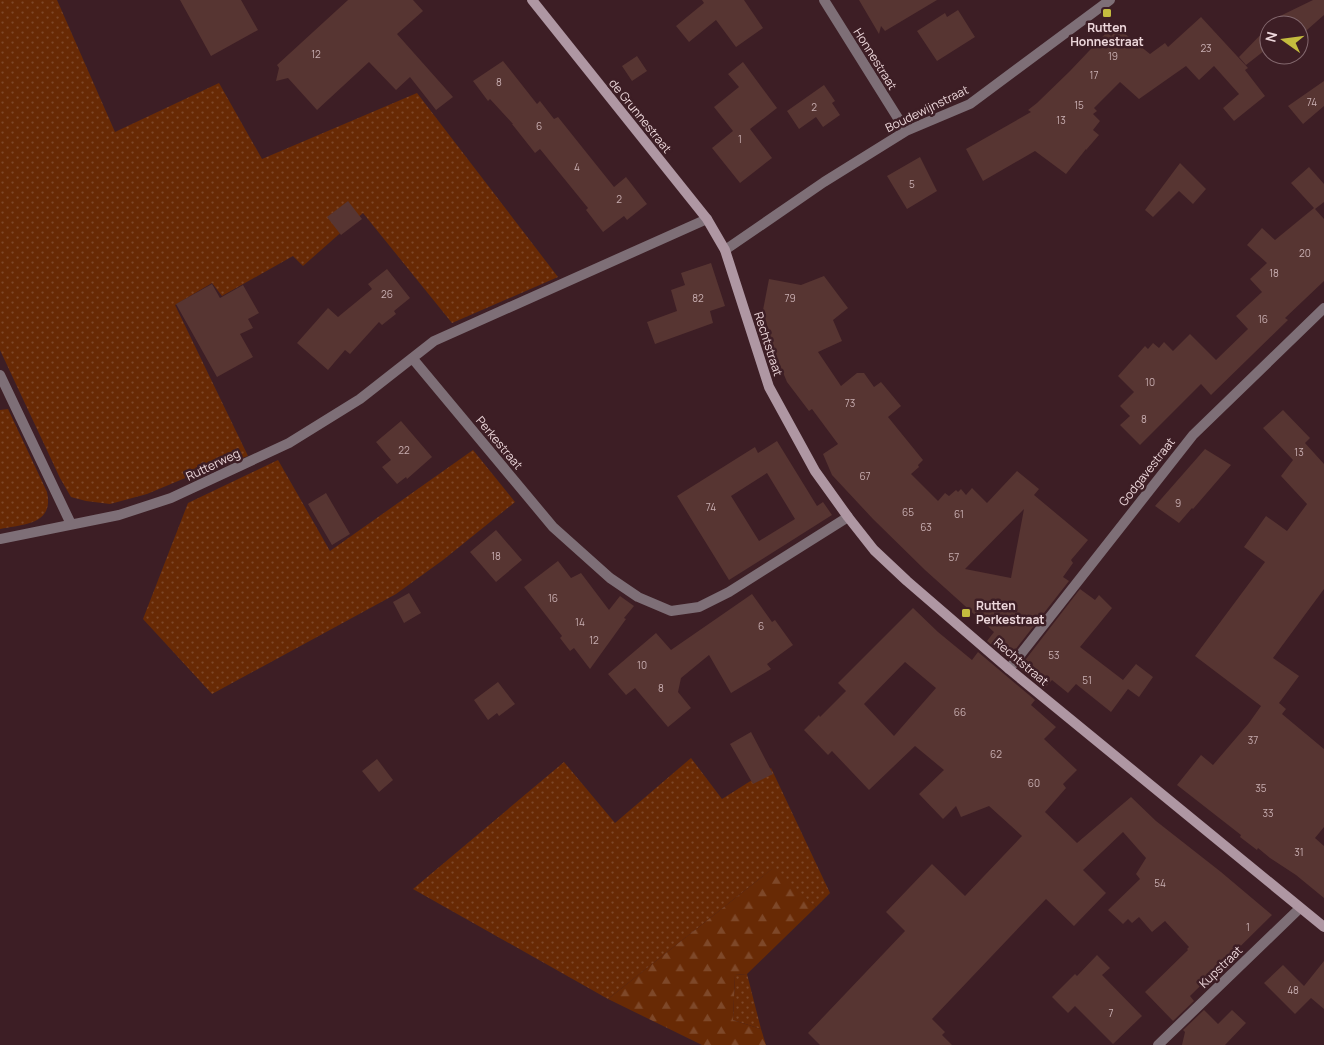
<svg xmlns="http://www.w3.org/2000/svg" width="1324" height="1045" viewBox="0 0 1324 1045" font-family="Manrope,sans-serif">
  <style>
    .grass { fill: url(#grass-dots) }
    .forest { fill: url(#forest-firs) }
    .building { fill: #573532; fill-rule: evenodd }
    .lines { fill: none; stroke-linecap: round; stroke-linejoin: round }
    .street { stroke: #7e6f77; stroke-width: 10 }
    .secondary { stroke: #af97a3; stroke-width: 10 }
    .poi-dot { fill: #c4bc3e; stroke: #3d1e25; stroke-width: 2 }
    .labels { text-anchor: middle; stroke-width: 5; stroke-linejoin: round; paint-order: stroke }
    .number-label { font-size: 10px; fill: #c8aeb1 }
    .poi-label { font-size: 12px; font-weight: bold; fill: #edd7db; stroke: #3d1e25 }
    .street-label { font-size: 12px; fill: #edd7db; stroke: #3d1e25 }
  </style>
  <defs>
    <pattern id="grass-dots" width="8" height="8" patternUnits="userSpaceOnUse" patternTransform="scale(1.25)"><rect width="8" height="8" fill="#682a05"/><path d="M2 2h.1M6 6h.1" fill="none" stroke="#7e4829" stroke-width="1.8" stroke-linecap="round"/></pattern>
    <pattern id="forest-firs" width="22" height="20" patternUnits="userSpaceOnUse" patternTransform="scale(1.25)"><rect width="22" height="20" fill="#682a05"/><path d="M5 1l3.5 6h-7zM16 11l3.5 6h-7z" fill="#7e4829"/></pattern>
  </defs>
  <rect width="100%" height="100%" fill="#3d1e25"/>
  <path class="grass" d="M0 0H57L115 132 219 83 262 159 417 93 558 277 452 323 363 213 303 266 293 256 222 296 212 283 175 305 248 456 190 476 147 494 110 504 86 501 71 497 60 478 0 350Z
    M8 409 47 492C54 525 24 524 0 529V410Z
    M473 450 515 502 443 560 396 594 212 694 143 619 188 503 278 460 330 551Z
    M691 758 722 799 771 768 830 893 816 907 772 869 608 999 413 889 564 762 615 823Z
    M747 974 761 1029 733 1020 735 975Z"/>
  <path class="forest" d="M773 868 816 907 747 974 735 975 733 1020 761 1029 766 1045H702L608 999Z"/>
  <path class="building" d="M180 0H241L258 30 211 56Z
    M348 0H413L423 11 397 34 453 97 436 110 410 77 396 90 369 62 317 110 288 78 276 81 279 68 277 65Z
    M702 0H744L763 28 736 47 716 20 689 42 676 26 704 3Z
    M859 0H937L885 31 881 26 879 34Z
    M1313 0H1324V15L1299 37V24L1298 25H1270L1278 17Z
    M958 10 975 37 937 61 917 31 945 13 947 17Z
    M1201 17 1248 68 1245 70 1265 96 1234 121 1223 108 1239 94 1214 66 1199 80 1186 66 1139 99 1120 82 1094 108 1097 111 1093 114 1100 121 1093 130 1099 135 1086 150V149L1066 174 1035 151 983 181 966 149 1031 112 1028 110 1037 103 1070 71 1107 32 1111 36 1119 29 1150 54 1165 43 1168 47Z
    M1269 26V47L1246 65 1239 57Z
    M637 56 647 71 632 81 622 66Z
    M503 61 537 104 540 101 554 119 558 117 614 187 626 177 647 204 627 220 624 216 603 232 586 210 588 208 540 149 535 153 512 124H513L490 99 488 101 473 81Z
    M743 62 777 108 750 129 772 158 740 183 712 148 733 131 714 107 739 87 728 74Z
    M1324 81V106L1303 124 1288 106Z
    M824 85 835 101 832 103 840 115 823 127 816 117 799 129 787 111Z
    M920 157 937 191 907 209 887 176Z
    M1180 163 1206 189 1193 204 1179 191 1153 217 1145 210Z
    M1309 167 1324 184V202L1315 209 1324 219V281L1285 318 1288 320 1211 395 1201 384 1140 445 1120 425 1130 416 1120 406 1134 392 1118 376 1145 346 1148 349 1153 343 1159 348 1164 342 1173 351 1190 334 1216 360 1248 329 1236 316 1262 292 1250 279 1267 263 1247 245 1262 228 1275 240 1314 208 1291 183Z
    M348 201 362 219 341 235 327 217Z
    M711 263 725 306 710 311 713 323 655 344 647 322 677 311 671 290 685 285 681 273Z
    M387 269 410 298 394 311 396 314 382 325 379 322 350 354 345 350 328 370 297 343 328 308 338 317 372 289 368 284Z
    M824 276 848 308 833 320 842 341 818 352 841 386 857 373H864L874 387 881 382 901 406 888 417 923 460 918 465 919 467 911 474 938 501 945 493 949 496 956 490 958 492 961 489 966 495 972 488 987 503 1017 471 1039 489 1034 495 1088 540 1071 560 1073 563 1063 577 1069 581 1008 659 987 641 994 632 925 570 873 519 832 475 823 454 838 444 812 409 809 411 787 382 774 351 763 310 769 279 801 285ZM1024 509 1011 578 965 569Z
    M212 284 220 298 243 285 259 313 248 319 253 328 240 334 253 357 217 377 176 304Z
    M1283 410 1310 438 1305 443 1324 464V589L1273 658 1299 676 1279 703 1286 709 1282 714 1324 749V827L1315 838 1324 846V898L1296 875 1270 858 1258 848 1257 850 1240 837 1241 835 1177 785 1201 755 1213 765 1249 723 1261 706 1195 656 1265 562 1244 547 1266 516 1287 531 1307 504 1281 476 1293 460 1263 428Z
    M401 421 432 457 407 479 406 477 397 484 382 467 391 460 376 442Z
    M777 441 817 506 823 502 832 515 729 580 677 496 755 447 758 453ZM767 473 795 519 759 541 731 496Z
    M1205 449 1231 465 1193 509 1192 508 1179 523 1155 506Z
    M326 493 350 534 332 545 308 504Z
    M496 530 522 560 496 582 470 552Z
    M558 561 571 578 581 573 609 610 620 596 634 606 624 618 626 619 590 669 574 648 570 651 560 638 562 636 524 587Z
    M1080 589 1095 600 1099 595 1112 608 1080 647 1123 680 1136 664 1153 677 1139 697 1128 689 1111 712 1076 684 1068 693 1052 680 1044 689 1019 668Z
    M409 593 421 613 404 623 393 602Z
    M752 594 772 622 775 620 793 645 767 664 771 669 731 693 709 655 681 678 678 692 691 708 668 727 635 688 626 695 608 674 656 633 671 650Z
    M913 608 938 632 972 660 978 652 1035 700 1031 705 1056 727 1044 739 1077 770 1063 784 1066 788 1045 812 1077 843 1131 797 1156 821 1221 872 1272 915 1190 996 1194 1001 1173 1021 1145 992 1188 950 1187 949 1189 947 1165 921 1152 932 1139 917 1132 923 1128 919 1123 924 1108 910 1140 879 1136 874 1146 858 1123 832 1083 870 1106 893 1074 926 1046 899 932 1019 945 1032 942 1035 952 1045H820L808 1033 905 931 886 912 932 864 965 896 1022 836 989 806 961 817 956 806 943 819 919 794 944 770 915 746 869 790 832 751 828 755 804 730 819 715 820 717 846 691 838 683ZM905 662 936 688 894 736 864 704Z
    M498 682 515 704 499 716 497 713 488 720 474 700Z
    M751 732 773 774 753 784 730 744Z
    M377 759 393 780 379 792 362 771Z
    M1097 955 1110 968 1102 975 1142 1016 1113 1044 1075 1006 1068 1013 1052 997 1075 974 1077 976Z
    M1324 961V1009L1311 998 1295 1014 1264 983 1283 965 1304 986Z
    M1204 1010 1218 1024 1232 1010 1246 1023 1225 1045H1182L1185 1032 1183 1030Z"/>
  <g class="lines">
    <path class="street" d="M824 0 906 131
      M725 250 824 182 906 131 970 104 1110 0
      M413 359 553 527 610 578 638 597 671 611 699 607 729 592 848 517
      M0 375 71 524
      M0 539 119 515 171 498 289 443 360 399 434 341 707 219
      M1009 669 1193 435 1324 308
      M1158 1045 1300 908"/>
    <path class="secondary" d="M532 0 707 219 725 250 769 387 815 471 848 517 874 550 907 581 1009 669 1324 927"/>
  </g>
  <g class="poi-dot">
    <rect x="1102" y="8" width="10" height="10" rx="2.5"/>
    <rect x="961" y="608" width="10" height="10" rx="2.5"/>
  </g>
  <g class="labels">
    <g class="number-label">
      <text x="1206" y="52">23</text>
      <text x="316" y="58">12</text>
      <text x="1113" y="60">19</text>
      <text x="1094" y="79">17</text>
      <text x="499" y="86">8</text>
      <text x="1312" y="106">74</text>
      <text x="1079" y="109">15</text>
      <text x="814" y="111">2</text>
      <text x="1061" y="124">13</text>
      <text x="539" y="130">6</text>
      <text x="740" y="143">1</text>
      <text x="577" y="171">4</text>
      <text x="912" y="188">5</text>
      <text x="619" y="203">2</text>
      <text x="1305" y="257">20</text>
      <text x="1274" y="277">18</text>
      <text x="387" y="298">26</text>
      <text x="698" y="302">82</text>
      <text x="790" y="302">79</text>
      <text x="1263" y="323">16</text>
      <text x="1150" y="386">10</text>
      <text x="850" y="407">73</text>
      <text x="1144" y="423">8</text>
      <text x="404" y="454">22</text>
      <text x="1299" y="456">13</text>
      <text x="865" y="480">67</text>
      <text x="1178" y="507">9</text>
      <text x="711" y="511">74</text>
      <text x="908" y="516">65</text>
      <text x="959" y="518">61</text>
      <text x="926" y="531">63</text>
      <text x="496" y="560">18</text>
      <text x="954" y="561">57</text>
      <text x="553" y="602">16</text>
      <text x="580" y="626">14</text>
      <text x="761" y="630">6</text>
      <text x="594" y="644">12</text>
      <text x="1054" y="659">53</text>
      <text x="642" y="669">10</text>
      <text x="1087" y="684">51</text>
      <text x="661" y="692">8</text>
      <text x="960" y="716">66</text>
      <text x="1253" y="744">37</text>
      <text x="996" y="758">62</text>
      <text x="1034" y="787">60</text>
      <text x="1261" y="792">35</text>
      <text x="1268" y="817">33</text>
      <text x="1299" y="856">31</text>
      <text x="1160" y="887">54</text>
      <text x="1248" y="931">1</text>
      <text x="1293" y="994">48</text>
      <text x="1111" y="1017">7</text>
    </g>
    <g class="poi-label">
      <text x="1107" y="32">Rutten<tspan x="1107" dy="14">Honnestraat</tspan></text>
      <text x="976" y="610" text-anchor="start">Rutten<tspan x="976" dy="14">Perkestraat</tspan></text>
    </g>
    <g class="street-label">
      <text transform="translate(875 59) rotate(58)" y="4">Honnestraat</text>
      <text transform="translate(927 109) rotate(-26)" y="4">Boudewijnstraat</text>
      <text transform="translate(640 116) rotate(51)" y="4">de Grunnestraat</text>
      <text transform="translate(768 344) rotate(72)" y="4">Rechtstraat</text>
      <text transform="translate(499 443) rotate(50)" y="4">Perkestraat</text>
      <text transform="translate(213 465) rotate(-25)" y="4">Rutterweg</text>
      <text transform="translate(1147 472) rotate(-52)" y="4">Godgavestraat</text>
      <text transform="translate(1021 662) rotate(40)" y="4">Rechtstraat</text>
      <text transform="translate(1221 967) rotate(-44)" y="4">Kupstraat</text>
    </g>
  </g>
  <g transform="translate(1284 40) rotate(284)"><circle r="24" fill="#3d1e25" stroke="#83686e"/>
  <path d="M0-4L9 19L0 12L-9 19Z" fill="#c4bc3e"/>
  <text y="-8" font-size="14" font-weight="bold" text-anchor="middle" fill="#edd7db">N</text>
  </g>
</svg>
